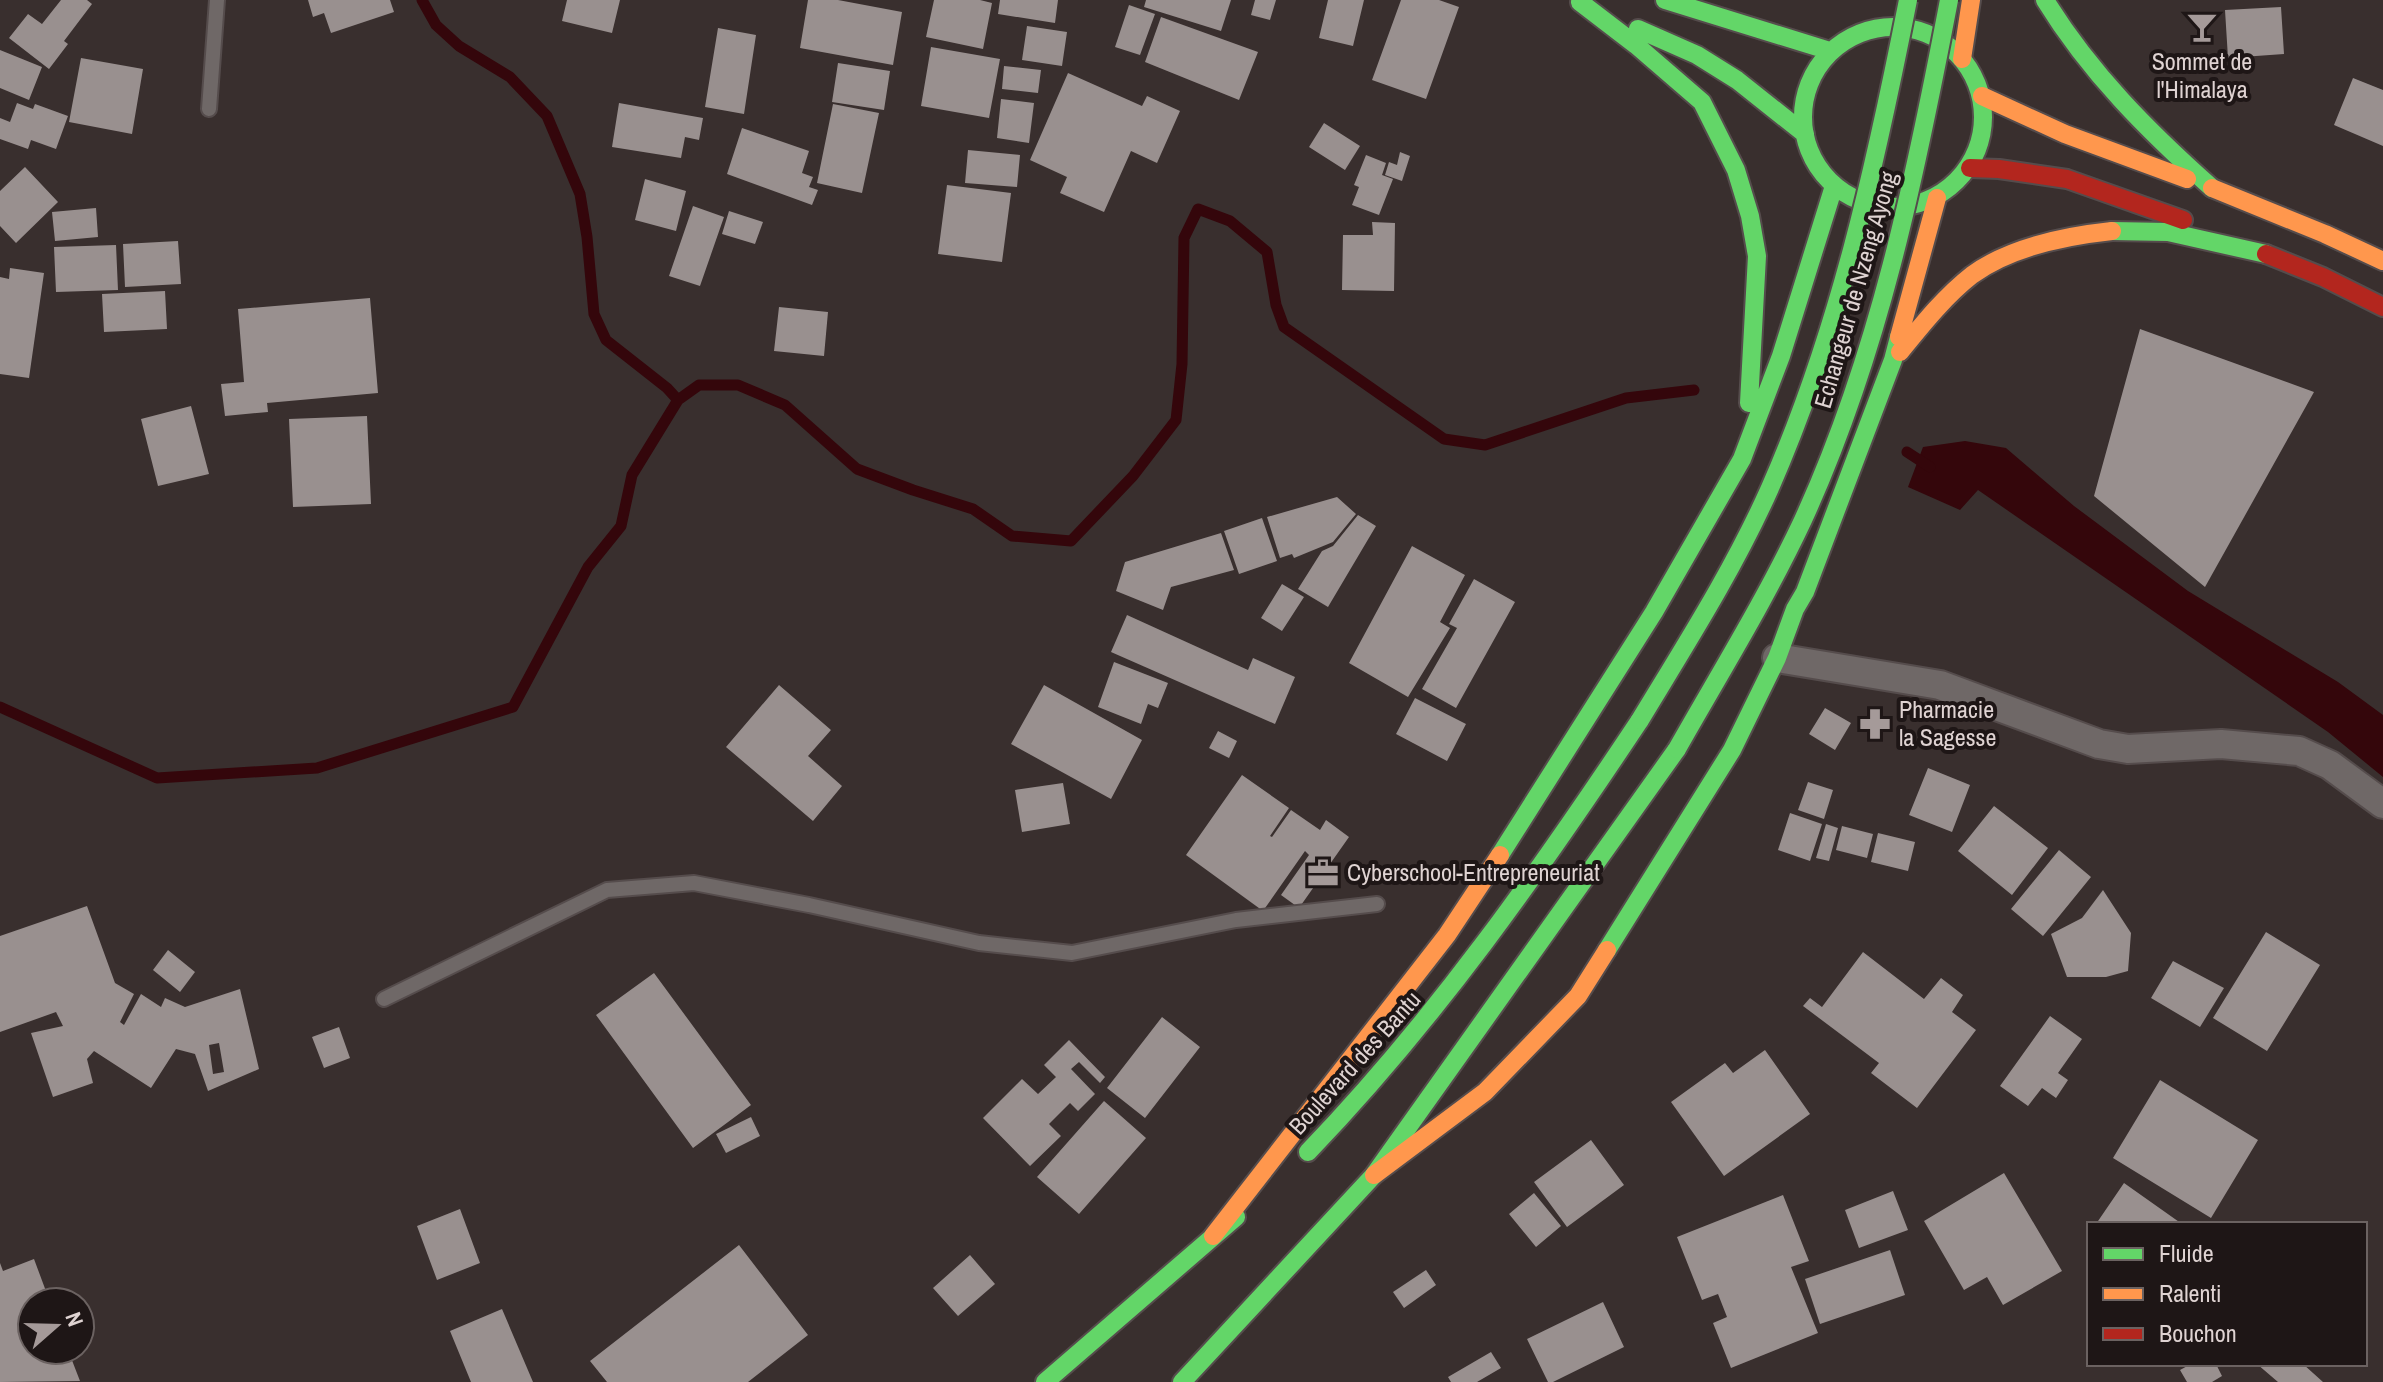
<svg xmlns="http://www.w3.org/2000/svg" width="2383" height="1382" viewBox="0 0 2383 1382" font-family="'Archivo Narrow',sans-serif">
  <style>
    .water { fill: #34060b }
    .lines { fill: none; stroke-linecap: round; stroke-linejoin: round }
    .stream { stroke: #34060b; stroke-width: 11 }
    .building { fill: #99908f; fill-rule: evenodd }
    .lane-casing { stroke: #554c4c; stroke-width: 18 }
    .street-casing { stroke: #554c4c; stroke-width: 32 }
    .fast-casing { stroke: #554c4c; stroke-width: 22 }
    .slow-casing { stroke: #554c4c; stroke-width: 22 }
    .jam-casing { stroke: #554c4c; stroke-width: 22 }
    .lane { stroke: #6f6867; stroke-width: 14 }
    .street { stroke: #6f6867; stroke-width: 28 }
    .fast { stroke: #63d668; stroke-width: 18 }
    .slow { stroke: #ff974d; stroke-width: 18 }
    .jam { stroke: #b3261e; stroke-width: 18 }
    .fast-bridge-casing { stroke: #554c4c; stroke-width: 22; stroke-linecap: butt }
    .fast-bridge { stroke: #63d668; stroke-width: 18 }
    .labels { text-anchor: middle; stroke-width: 8; stroke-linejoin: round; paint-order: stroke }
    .poi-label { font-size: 24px; fill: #dfd3d2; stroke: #1e1616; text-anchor: start }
    .street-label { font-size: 24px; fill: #dfd3d2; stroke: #1e1616 }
  </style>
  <rect width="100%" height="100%" fill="#392f2e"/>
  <path class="water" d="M1965 441 2006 448 2074 506 2188 591 2338 682 2383 715V777L2328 732 1978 490 1960 510 1908 487 1923 447Z"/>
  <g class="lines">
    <path class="stream" d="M422 0 436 25 459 46 510 77 547 116 580 194 587 237 594 314 606 340 667 388 678 400
      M1907 452 1930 467
      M0 707 157 778 317 768 513 707 588 567 621 526 632 475 678 400 699 385H738L785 405 857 469 913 490 973 509 1012 536 1071 541 1133 476 1176 420 1182 364 1184 238 1198 209 1230 221 1267 252 1276 305 1284 327 1444 439 1485 445 1626 398 1694 390"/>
  </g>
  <path class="building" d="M61 0H87L92 4 64 41 68 44 49 69 9 38 28 14 42 24Z
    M308 0H390L394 12 331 33 324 13 313 17Z
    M567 0H620L612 33 562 21Z
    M808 0H838L902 12 893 65 800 48Z
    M934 0H980L992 3 983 49 926 37Z
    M1000 0H1058L1055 23 998 14Z
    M1146 0H1231L1221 31 1144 7Z
    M1255 0H1276L1270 20 1251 15Z
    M1328 0H1364L1353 46 1319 38Z
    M1401 0H1439L1459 7 1426 99 1372 80Z
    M1129 5 1155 14 1140 55 1115 47Z
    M2281 7 2284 54 2228 58 2225 10Z
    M1161 17 1258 52 1239 100 1145 62Z
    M1027 26 1067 32 1062 66 1022 60Z
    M718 28 756 35 744 114 705 107Z
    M931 47 1000 59 989 118 921 106Z
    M0 50 42 67 29 100 0 88Z
    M81 58 143 69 132 134 69 122Z
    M838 63 890 71 884 110 832 102Z
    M1004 66 1041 70 1038 93 1002 89Z
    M1068 73 1142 106 1147 96 1180 111 1157 163 1131 151 1104 212 1060 193 1067 177 1030 160Z
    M2353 78 2383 90V146L2334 125Z
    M1001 99 1034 103 1029 143 997 138Z
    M17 103 33 109 35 104 68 116 56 149 31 140 28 149 0 139V118L10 122Z
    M619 103 703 118 699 140 685 137 681 158 612 147Z
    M833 104 879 113 862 193 817 183Z
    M1324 123 1360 146 1345 170 1309 147Z
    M742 128 809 151 802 173 813 177 809 187 818 190 812 205 727 174Z
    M968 150 1020 155 1017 187 965 183Z
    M1400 152 1410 156 1402 181 1385 175 1389 162 1397 165Z
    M1366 155 1386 163 1382 175 1393 179 1379 215 1352 205 1359 187 1354 185Z
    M25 167 58 202 16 243 0 226V191Z
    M645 179 686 191 676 231 635 220Z
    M947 185 1011 193 1002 262 938 254Z
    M693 206 724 217 700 286 669 276Z
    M96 208 98 237 55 241 52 212Z
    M729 211 763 222 755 244 722 234Z
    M1372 222 1395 223 1394 291 1342 290 1343 235H1373Z
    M178 241 181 284 125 287 123 244Z
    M116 245 118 290 56 292 54 247Z
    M10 268 44 273 29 378 0 374V277L9 279Z
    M165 291 167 329 104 332 102 294Z
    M370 298 378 393 267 403 268 412 225 416 221 384 244 382 238 309Z
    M779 307 828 312 824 356 774 351Z
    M2140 329 2314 392 2205 587 2094 496Z
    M191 406 209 474 158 486 141 419Z
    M367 416 371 504 293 507 289 419Z
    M1337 497 1356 514 1333 542 1294 558 1292 554 1280 558 1267 517Z
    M1358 515 1376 526 1328 607 1298 589 1322 551 1333 546Z
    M1262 518 1277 561 1239 574 1224 531Z
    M1221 533 1234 570 1171 587 1163 610 1116 591 1125 562Z
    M1412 546 1465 575 1440 622 1450 628 1408 697 1349 663Z
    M1474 579 1515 602 1456 708 1422 689 1457 628 1449 624Z
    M1282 584 1304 597 1282 631 1261 618Z
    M1127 615 1248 670 1253 658 1295 677 1275 724 1111 652Z
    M1114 662 1168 683 1158 708 1148 704 1141 724 1098 707Z
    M779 685 831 730 808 756 842 786 813 821 726 747Z
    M1044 685 1142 740 1111 799 1011 744Z
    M1415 698 1466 724 1447 761 1396 734Z
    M1825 708 1851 723 1835 750 1809 734Z
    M1218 731 1237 741 1229 758 1209 748Z
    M1928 768 1970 785 1952 832 1909 815Z
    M1242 775 1289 808 1270 836 1272 837 1291 810 1320 830 1326 820 1349 837 1299 908 1281 895 1309 855 1305 851 1263 911 1186 855Z
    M1808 782 1833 790 1824 819 1798 810Z
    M1063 783 1070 824 1022 832 1015 790Z
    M1994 806 2048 848 2012 895 1958 851Z
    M1790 813 1822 824 1810 861 1778 850Z
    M1826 824 1838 828 1829 861 1816 858Z
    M1842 826 1873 834 1867 858 1836 850Z
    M1878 833 1915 842 1908 871 1871 862Z
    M2059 850 2091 877 2043 936 2011 909Z
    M2103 890 2131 933 2128 971 2106 977H2067L2051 934 2082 918Z
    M87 906 115 983 134 994 120 1022 124 1025 141 994 161 1007 165 998 185 1007 240 989 259 1069 208 1091 195 1054 176 1049 151 1088 94 1051 87 1059 93 1083 53 1097 31 1033 63 1026 56 1012 0 1032V936ZM219 1043 224 1072 213 1074 209 1045Z
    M2266 932 2320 965 2267 1051 2213 1018Z
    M168 950 195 972 180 992 153 970Z
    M1863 952 1924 999 1941 978 1963 995 1952 1012 1976 1030 1917 1108 1871 1073 1879 1063 1803 1006 1810 998 1822 1007Z
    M2173 961 2224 988 2200 1027 2151 998Z
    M654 973 751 1105 693 1148 596 1015Z
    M2050 1016 2082 1039 2058 1073 2068 1080 2056 1098 2042 1088 2028 1106 2000 1086Z
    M1162 1017 1200 1047 1145 1118 1107 1088Z
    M339 1027 350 1058 324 1068 312 1037Z
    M1069 1040 1105 1077 1100 1083 1079 1062 1071 1069 1095 1094 1078 1111 1070 1103 1049 1124 1061 1136 1030 1166 983 1118 1022 1079 1038 1094 1056 1077 1044 1065Z
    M1765 1050 1810 1114 1724 1176 1671 1102 1725 1063 1733 1073Z
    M2160 1080 2258 1140 2211 1218 2113 1158Z
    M1104 1101 1146 1138 1079 1214 1037 1177Z
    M751 1117 760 1136 726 1153 716 1134Z
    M1591 1140 1624 1185 1567 1227 1534 1182Z
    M2004 1173 2062 1271 2003 1305 1987 1277 1964 1290 1924 1221Z
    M2124 1183 2182 1224H2096Z
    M1893 1191 1908 1230 1859 1248 1845 1210Z
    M1534 1193 1561 1226 1536 1247 1509 1214Z
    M1783 1195 1809 1261 1791 1267 1818 1333 1731 1368 1713 1323 1727 1317 1718 1294 1702 1300 1677 1237Z
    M460 1209 480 1263 437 1280 417 1226Z
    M739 1245 808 1335 748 1382H607L590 1361Z
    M1890 1250 1905 1295 1820 1324 1805 1279Z
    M970 1255 995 1284 958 1316 933 1288Z
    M34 1259 50 1302H32V1350H68L80 1381 0 1382V1263L3 1271Z
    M1426 1270 1436 1285 1404 1308 1393 1292Z
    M1603 1302 1624 1347 1553 1382H1548L1527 1339Z
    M502 1309 533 1382H471L450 1331Z
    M1491 1352 1501 1368 1477 1382H1451L1448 1377Z
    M2191 1364H2216L2222 1376 2212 1382H2187L2180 1370Z
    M2257 1364H2303L2323 1382H2278Z"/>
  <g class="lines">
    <defs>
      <path id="lane" d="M209 109 217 0
        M384 999 607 890 694 883 809 905 979 943 1072 953 1236 920 1377 904"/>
      <path id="street" d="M1777 658 1940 685 2099 744 2128 749 2221 744 2299 751 2330 765 2383 804"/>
      <path id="fast" d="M1665 0 1830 51
        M2045 0C2090 73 2148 131 2212 188
        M1580 2 1636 45 1702 102 1736 170 1750 216 1757 256 1749 403
        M1803 117a90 90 0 1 1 180 0a90 90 0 1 1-180 0Z
        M1638 29 1697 55 1737 80 1805 134
        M2112 231 2168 232 2266 254
        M1500 855 1654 612 1742 459 1781 356 1834 186
        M1607 950 1732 750 1777 658 1795 609 1805 592 1893 360 1899 337
        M1308 1152C1435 1020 1539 872 1640 720
        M1045 1382 1236 1217
        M1182 1382 1374 1175 1677 749"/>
      <path id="slow" d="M1962 59 1971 0
        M1982 96 2065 134 2187 179
        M2212 188 2325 234 2383 261
        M1899 337 1937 198
        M1900 352C1922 325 1944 297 1972 275 2010 247 2065 236 2112 231
        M1374 1175 1485 1092 1578 996 1607 950
        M1213 1236 1447 935 1500 855"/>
      <path id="jam" d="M1970 168 1999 169 2067 179 2183 220
        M2266 254 2323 277 2383 307"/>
    </defs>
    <use href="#lane" class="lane-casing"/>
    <use href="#street" class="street-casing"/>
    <use href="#fast" class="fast-casing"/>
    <use href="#slow" class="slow-casing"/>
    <use href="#jam" class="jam-casing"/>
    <use href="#lane" class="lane"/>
    <use href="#street" class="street"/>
    <use href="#fast" class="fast"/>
    <use href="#slow" class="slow"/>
    <use href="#jam" class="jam"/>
    <defs>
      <path id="fast-bridge" d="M1640 720C1686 644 1734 569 1770 488 1839 331 1875 167 1908 0
        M1677 749C1720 673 1766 599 1803 520 1879 354 1915 178 1949 0"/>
    </defs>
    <use href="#fast-bridge" class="fast-bridge-casing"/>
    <use href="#fast-bridge" class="fast-bridge"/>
  </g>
  <defs>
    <symbol id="bar-bare" viewBox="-9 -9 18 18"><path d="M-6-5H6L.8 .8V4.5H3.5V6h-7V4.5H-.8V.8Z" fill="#a59a99" stroke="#1e1616" stroke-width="2.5" paint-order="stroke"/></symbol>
    <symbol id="pharmacy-bare" viewBox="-9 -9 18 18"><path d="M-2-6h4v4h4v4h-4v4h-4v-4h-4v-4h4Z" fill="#a59a99" stroke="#1e1616" stroke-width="2.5" paint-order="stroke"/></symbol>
    <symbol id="office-bare" viewBox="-9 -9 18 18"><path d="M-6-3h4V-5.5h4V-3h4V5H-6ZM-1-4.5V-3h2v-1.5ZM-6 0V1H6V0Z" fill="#a59a99" stroke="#1e1616" stroke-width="2.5" paint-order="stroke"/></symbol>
  </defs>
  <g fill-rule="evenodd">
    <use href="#bar-bare" x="2180" y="5" width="44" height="44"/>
    <use href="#pharmacy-bare" x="1853" y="702" width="44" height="44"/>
    <use href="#office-bare" x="1301" y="851" width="44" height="44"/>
  </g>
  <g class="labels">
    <g class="poi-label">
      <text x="2202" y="70" text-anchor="middle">Sommet de<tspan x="2202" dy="28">l'Himalaya</tspan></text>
      <text x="1899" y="718">Pharmacie<tspan x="1899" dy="28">la Sagesse</tspan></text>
      <text x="1347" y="881">Cyberschool-Entrepreneuriat</text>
    </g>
    <g class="street-label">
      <text transform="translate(1856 290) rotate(-74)" y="8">Echangeur de Nzeng Ayong</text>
      <text transform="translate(1355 1063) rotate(-48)" y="8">Boulevard des Bantu</text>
    </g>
  </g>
  <rect x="2087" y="1222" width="280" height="144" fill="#1e1616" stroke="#6b6261" stroke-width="2"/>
  <rect x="2103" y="1248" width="40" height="12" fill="#63d668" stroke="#6b6261" stroke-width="2"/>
  <text x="2159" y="1262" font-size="24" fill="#dfd3d2">Fluide</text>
  <rect x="2103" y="1288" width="40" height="12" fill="#ff974d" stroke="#6b6261" stroke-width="2"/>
  <text x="2159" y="1302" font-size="24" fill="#dfd3d2">Ralenti</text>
  <rect x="2103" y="1328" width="40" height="12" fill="#b3261e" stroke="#6b6261" stroke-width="2"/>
  <text x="2159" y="1342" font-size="24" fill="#dfd3d2">Bouchon</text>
  <g transform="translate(56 1326) rotate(70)"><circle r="38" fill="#1e1616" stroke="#6b6261" stroke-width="2"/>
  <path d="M0-6L14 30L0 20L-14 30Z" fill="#a59a99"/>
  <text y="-12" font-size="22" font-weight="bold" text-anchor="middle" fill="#dfd3d2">N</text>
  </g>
</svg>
